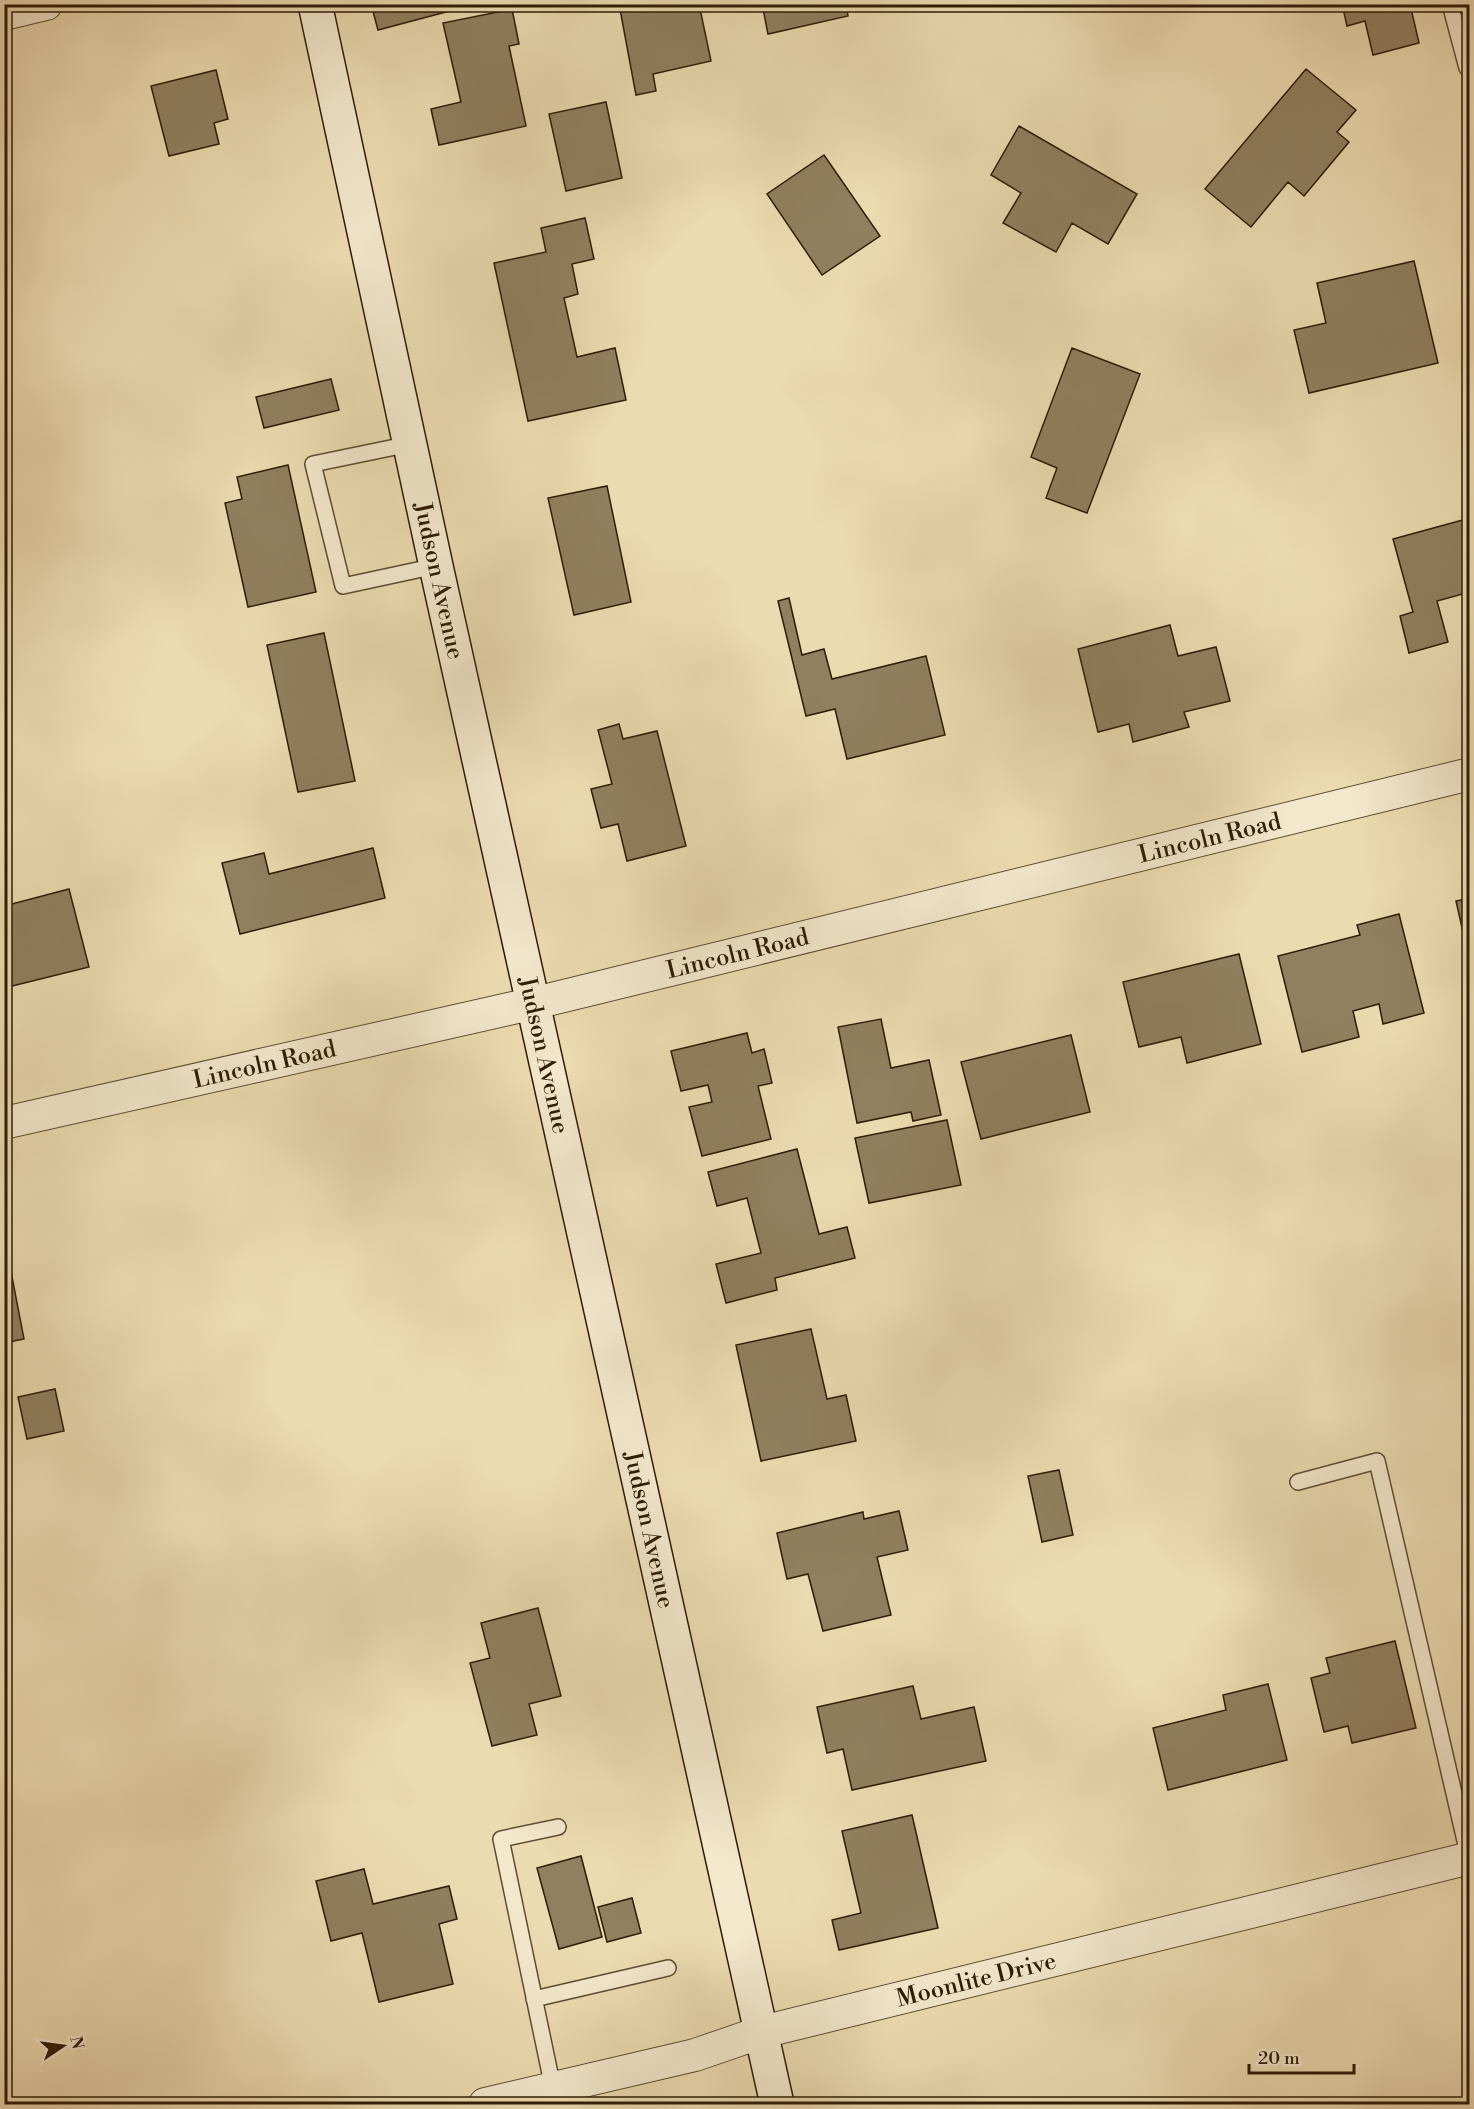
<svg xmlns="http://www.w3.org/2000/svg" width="1474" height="2109" viewBox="0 0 1474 2109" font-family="'Libre Bodoni',serif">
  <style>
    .building { fill: #917f5f; stroke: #2e1c07; stroke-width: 1.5 }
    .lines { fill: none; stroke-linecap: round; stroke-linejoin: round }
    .lane-casing { stroke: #5e4c31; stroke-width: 18 }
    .street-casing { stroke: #5e4c31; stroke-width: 34 }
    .secondary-casing { stroke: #2e1c07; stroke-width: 36 }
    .lane { stroke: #f3e7cc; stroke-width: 15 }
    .street { stroke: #f3e7cc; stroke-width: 32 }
    .secondary { stroke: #f3e7cc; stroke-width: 33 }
    .labels { text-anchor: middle; stroke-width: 6; stroke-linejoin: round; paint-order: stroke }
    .street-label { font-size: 24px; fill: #2e1c07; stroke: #f3e7cc }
  </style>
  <rect width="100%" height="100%" fill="#ecdab0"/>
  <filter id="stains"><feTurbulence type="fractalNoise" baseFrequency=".00333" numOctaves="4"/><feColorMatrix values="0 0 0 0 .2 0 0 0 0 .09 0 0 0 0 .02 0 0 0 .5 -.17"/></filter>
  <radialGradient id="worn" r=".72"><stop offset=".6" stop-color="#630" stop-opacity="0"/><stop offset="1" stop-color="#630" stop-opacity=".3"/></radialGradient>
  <path class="building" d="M371 4H476L378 30Z
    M619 4H699L711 61 653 74 656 91 636 95Z
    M762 4H846L848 16 768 34Z
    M1342 4H1410L1419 43 1373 55 1365 21 1347 26Z
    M512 9 519 44 509 46 526 126 439 145 431 109 461 102 443 23Z
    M1306 69 1356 110 1337 132 1349 142 1304 196 1288 182 1251 227 1205 189Z
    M216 70 228 119 214 123 219 144 169 156 151 86Z
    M606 102 622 178 566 191 549 114Z
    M1019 126 1137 194 1108 244 1072 223 1056 252 1003 223 1021 193 991 175Z
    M824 155 880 236 822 275 767 194Z
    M585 218 594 259 572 264 578 294 564 298 577 357 615 348 626 400 528 421 494 263 546 252 541 228Z
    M1414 261 1438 363 1309 393 1294 330 1326 323 1317 283Z
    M1072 348 1140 374 1087 513 1046 498 1057 468 1031 457Z
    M331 379 339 410 264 428 256 397Z
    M288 465 316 592 248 607 225 503 242 499 237 477Z
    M607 486 631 602 574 615 548 498Z
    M1470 518V592L1437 601 1448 642 1409 653 1400 616 1413 612 1393 539Z
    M789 598 802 655 824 649 832 679 926 656 945 735 847 759 835 709 806 716 778 601Z
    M1170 625 1178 656 1216 647 1230 701 1184 712 1189 727 1133 742 1129 724 1098 732 1078 649Z
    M324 633 355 781 298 792 267 645Z
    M619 724 623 739 657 731 686 846 627 861 618 824 601 828 591 789 612 784 598 730Z
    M373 848 385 898 240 934 222 863 264 853 269 874Z
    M69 889 89 967 4 988V906Z
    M1470 898V963L1456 901Z
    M1399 914 1424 1013 1383 1024 1379 1004 1353 1011 1359 1037 1302 1052 1278 956 1360 935 1357 925Z
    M1239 954 1261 1044 1187 1063 1181 1037 1139 1047 1123 982Z
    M881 1019 891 1068 929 1060 941 1115 913 1121 911 1112 857 1123 838 1027Z
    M747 1033 752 1053 764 1049 772 1083 758 1086 771 1139 702 1156 689 1107 712 1102 708 1085 681 1091 671 1051Z
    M1071 1035 1090 1112 981 1139 961 1062Z
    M947 1120 961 1185 869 1203 855 1138Z
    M797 1149 819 1234 847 1227 855 1258 775 1278 777 1290 726 1303 716 1264 761 1253 747 1198 717 1206 708 1172Z
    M4 1256H8L24 1339 4 1343Z
    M811 1329 827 1399 846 1395 856 1441 761 1461 736 1345Z
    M55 1389 64 1431 27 1439 18 1397Z
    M1059 1470 1073 1535 1042 1542 1028 1476Z
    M899 1511 908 1550 877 1557 891 1615 823 1631 808 1574 787 1579 777 1533 863 1512 864 1519Z
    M538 1608 561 1696 529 1704 537 1735 492 1746 470 1663 490 1658 481 1623Z
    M1395 1641 1416 1728 1352 1743 1348 1726 1324 1732 1311 1678 1330 1673 1326 1658Z
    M1268 1684 1287 1760 1168 1790 1153 1728 1226 1710 1223 1695Z
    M913 1686 921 1719 974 1707 986 1761 852 1790 843 1749 827 1753 817 1707Z
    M912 1815 938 1928 839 1950 832 1920 861 1913 842 1831Z
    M581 1856 602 1937 559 1949 537 1868Z
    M364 1869 373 1904 449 1886 457 1919 439 1924 453 1984 379 2002 362 1933 331 1941 316 1881Z
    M632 1898 641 1933 607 1942 598 1907Z"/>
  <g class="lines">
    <defs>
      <path id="lane" d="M1450 4 1467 68 1470 67
        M410 444 313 464 343 586 436 566
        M1298 1482 1377 1461 1469 1858
        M534 1999 668 1968
        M553 2088 501 1839 558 1827"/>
      <g id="street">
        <path d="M4 14 46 4"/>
        <path id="s1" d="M4 1123 535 1003 1470 774"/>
        <path id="s2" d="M485 2104 695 2055 762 2032 1470 1858"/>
      </g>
      <g id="secondary">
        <path id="s3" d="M315 4 436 566 777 2104"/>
      </g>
    </defs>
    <use href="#lane" class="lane-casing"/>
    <use href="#street" class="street-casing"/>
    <use href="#secondary" class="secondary-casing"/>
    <use href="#lane" class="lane"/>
    <use href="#street" class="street"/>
    <use href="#secondary" class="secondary"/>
  </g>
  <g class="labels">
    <g class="street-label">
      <text dy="8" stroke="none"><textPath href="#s3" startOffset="590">Judson Avenue</textPath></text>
      <text dy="8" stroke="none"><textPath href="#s1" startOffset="1239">Lincoln Road</textPath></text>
      <text dy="8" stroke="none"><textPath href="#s1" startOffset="753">Lincoln Road</textPath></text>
      <text dy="8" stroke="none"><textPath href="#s3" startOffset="1076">Judson Avenue</textPath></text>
      <text dy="8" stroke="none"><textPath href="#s1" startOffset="267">Lincoln Road</textPath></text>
      <text dy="8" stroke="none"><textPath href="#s3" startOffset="1562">Judson Avenue</textPath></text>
      <text dy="8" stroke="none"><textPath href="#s2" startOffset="507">Moonlite Drive</textPath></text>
    </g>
  </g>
  <rect width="1474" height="2109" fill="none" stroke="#ecdab0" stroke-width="24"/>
  <rect x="6" y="6" width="1462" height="2097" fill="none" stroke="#2e1c07" stroke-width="3"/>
  <rect x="12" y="12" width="1450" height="2085" fill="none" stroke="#2e1c07" stroke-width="1.5"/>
  <g transform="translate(63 2046) rotate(77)" stroke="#f3e7cc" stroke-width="4.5" paint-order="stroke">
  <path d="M0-4.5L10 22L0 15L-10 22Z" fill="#2e1c07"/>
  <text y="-9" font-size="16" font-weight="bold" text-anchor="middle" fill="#2e1c07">N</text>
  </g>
  <path d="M1249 2064v9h105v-9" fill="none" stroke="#2e1c07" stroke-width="3"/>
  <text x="1258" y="2064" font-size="18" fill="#2e1c07" stroke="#f3e7cc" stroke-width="4.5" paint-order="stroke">20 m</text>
  <rect width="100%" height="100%" filter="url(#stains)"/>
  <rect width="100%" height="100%" fill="url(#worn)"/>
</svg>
